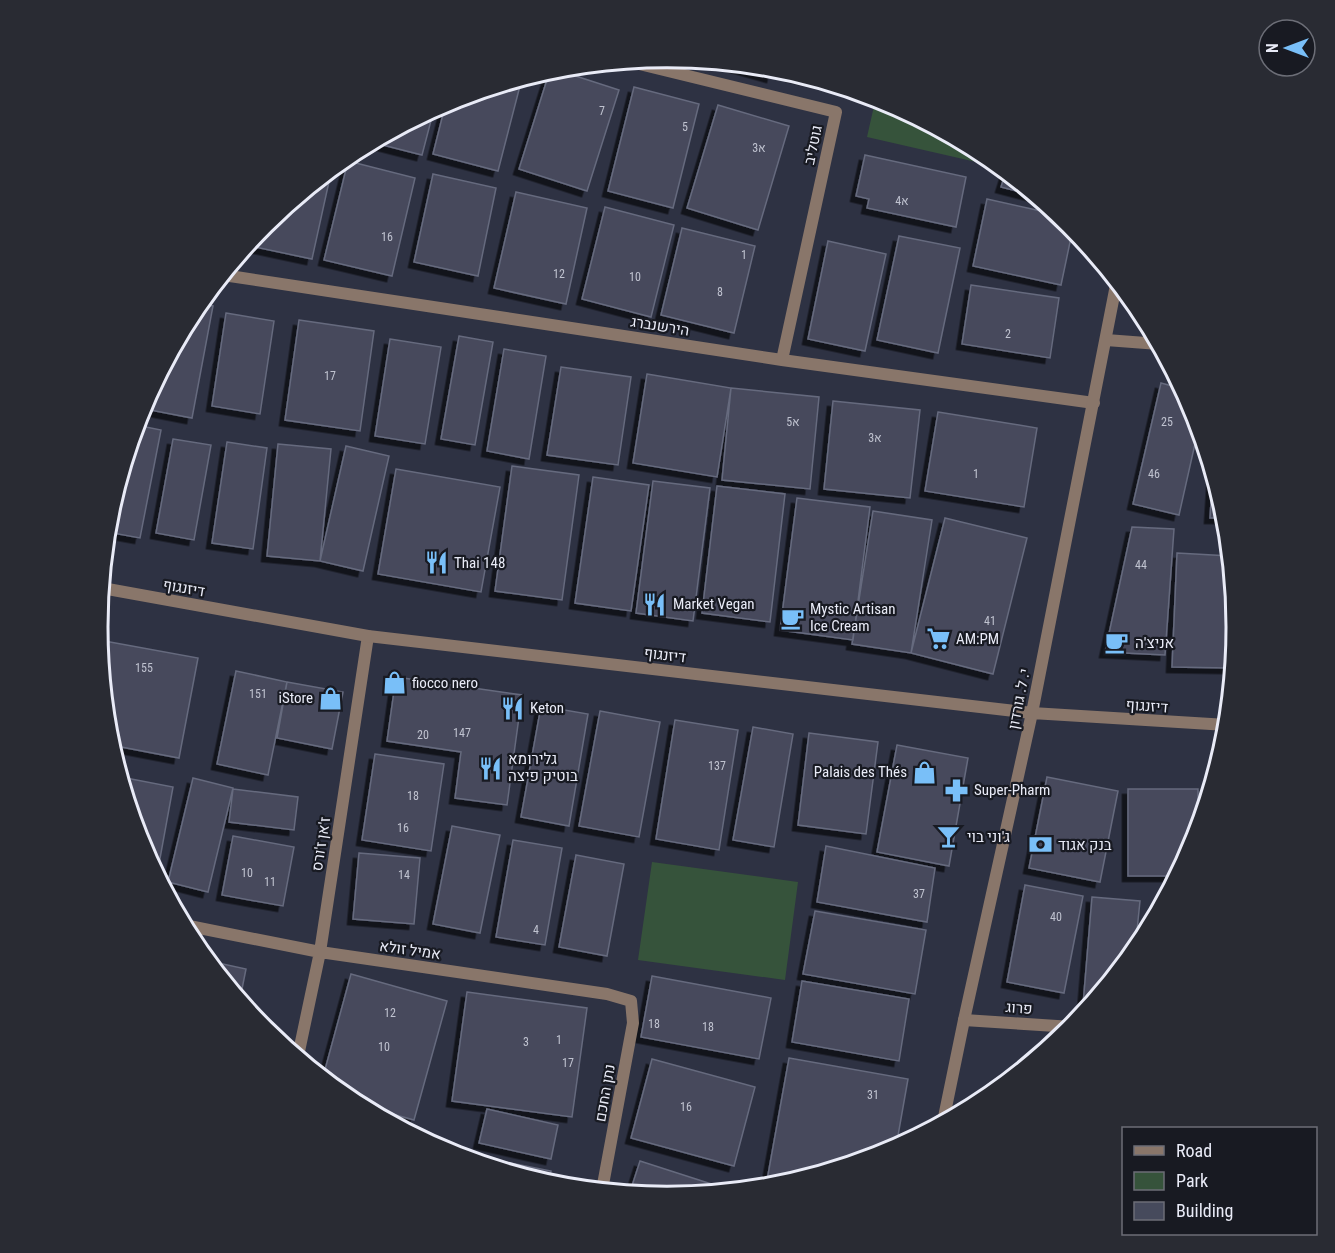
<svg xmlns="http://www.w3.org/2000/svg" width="1335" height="1253" viewBox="0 0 1335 1253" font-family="'Roboto Condensed',Heebo,sans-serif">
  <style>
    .green { fill: #36533b }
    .building { fill: #464a5c; stroke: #666a7e; stroke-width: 1.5; filter: url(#shadow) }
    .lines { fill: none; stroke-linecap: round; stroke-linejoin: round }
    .minor { stroke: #89766a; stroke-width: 12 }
    .tertiary { stroke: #89766a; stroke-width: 12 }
    .labels { text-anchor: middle; stroke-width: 4.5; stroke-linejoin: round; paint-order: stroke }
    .number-label { font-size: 12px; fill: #c0c3d0 }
    .street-label { font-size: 15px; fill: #e9ebf7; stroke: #181a22 }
    .poi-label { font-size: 15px; fill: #e9ebf7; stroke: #181a22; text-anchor: start }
    .rim { fill: none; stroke: #e9ebf7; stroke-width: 3 }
  </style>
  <defs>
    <filter id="shadow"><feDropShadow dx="-5.5" dy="5.5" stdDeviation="0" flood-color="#0009"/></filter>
  </defs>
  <rect width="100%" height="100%" fill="#2e3243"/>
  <path class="green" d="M876 97 886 100 984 153 998 165V167L867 137Z
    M652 862 798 882 785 980 638 960Z"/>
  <path class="building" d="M719 62 774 68 772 77Z
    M554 69 619 90 587 191 519 169 550 70Z
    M793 72 840 87 792 76Z
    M522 78 498 171 433 154 446 102Z
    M634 87 699 104 673 208 608 191Z
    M718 105 789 126 758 230 687 208Z
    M434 109 422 155 371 142Z
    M865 155 966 177 956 227 867 208 869 199 856 196Z
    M348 161 415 178 392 276 324 260Z
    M332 168 312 259 255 247 259 231 265 224Z
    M1006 171 1036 196 1001 187Z
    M433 174 496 188 478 276 414 262Z
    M516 192 587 208 566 304 494 288Z
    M987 199 1059 215 1070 224 1073 228 1061 285 973 266Z
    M605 207 674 225 651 317 582 299Z
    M682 228 755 246 734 333 661 315Z
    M899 236 960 248 938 353 877 340Z
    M828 241 886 254 865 351 808 339Z
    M971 285 1059 298 1050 358 962 344Z
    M199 304 213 306 192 418 150 410 156 381Z
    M226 313 274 321 260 414 212 406Z
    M299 320 374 331 360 431 285 420Z
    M459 336 493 342 475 445 441 439Z
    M390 339 441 347 425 444 375 436Z
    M504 349 546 356 529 459 487 451Z
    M561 367 631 377 618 465 547 455Z
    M647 374 731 388 717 477 633 463Z
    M1161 383 1183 389 1194 409 1199 426 1179 515 1133 504Z
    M731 388 819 397 810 489 722 480Z
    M833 401 920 410 910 498 824 489Z
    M938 412 1037 428 1024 507 925 491Z
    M136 425 161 430 140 538 107 532 109 515Z
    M173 439 211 445 194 540 156 533Z
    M227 442 267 448 253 549 212 543Z
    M278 444 331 449 320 561 267 556Z
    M346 446 389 456 363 571 320 561Z
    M512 466 579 475 562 600 495 591Z
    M396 469 500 487 481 592 378 574Z
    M1213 471 1226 516V518H1210Z
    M593 477 649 485 631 611 575 603Z
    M653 481 710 488 693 621 636 613Z
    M717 486 785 494 770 622 702 613Z
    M797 498 870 507 853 640 780 630Z
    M873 511 932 520 911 653 852 644Z
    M945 518 1027 538 993 674 911 653Z
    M1132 527 1174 529 1165 655 1105 652Z
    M1177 553 1230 556 1229 668 1172 667Z
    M1235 610 1237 627 1231 680Z
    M99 640 198 658 179 758 111 745 109 737Z
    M236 671 287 682 268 775 217 764Z
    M396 677 522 695 507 805 455 798 461 752 387 741Z
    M287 682 343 692 332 749 277 738Z
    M541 706 588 714 569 826 521 817Z
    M600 711 660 722 639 837 579 826Z
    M675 720 738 730 719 850 656 839Z
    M753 727 793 734 774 847 733 840Z
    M809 733 878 742 866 834 798 825Z
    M897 745 968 758 949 866 877 852Z
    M375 754 444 764 431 851 362 840Z
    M121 777 173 787 157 875 141 844Z
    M1047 777 1118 791 1100 882 1029 868Z
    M193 778 233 788 208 892 168 882Z
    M233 789 298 797 294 830 229 822Z
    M1128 789H1198V829L1194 845 1177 876H1128Z
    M452 826 500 835 480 933 433 924Z
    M233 836 294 847 283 906 222 895Z
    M513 840 562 848 545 945 496 937Z
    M826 846 935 868 927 922 817 902Z
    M359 853 420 858 414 924 353 919Z
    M576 855 624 864 607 956 559 947Z
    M1025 885 1083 896 1064 993 1007 982Z
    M1092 897 1140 901 1135 950 1089 1006 1083 1005Z
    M815 911 926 930 915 994 803 974Z
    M209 961 246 969 240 999Z
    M351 974 447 1001 414 1120 360 1105 351 1100 323 1077Z
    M652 976 771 998 759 1059 641 1037Z
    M802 981 909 999 899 1061 792 1042Z
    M467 992 587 1008 572 1117 452 1101Z
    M789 1058 908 1079 896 1147 885 1153 778 1185 766 1186Z
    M652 1059 755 1087 734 1166 631 1138Z
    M487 1109 558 1125 551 1159 479 1143Z
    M445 1150 551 1171 548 1183 449 1153Z
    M640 1161 730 1190 667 1196 630 1192Z"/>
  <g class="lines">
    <path class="minor" d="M627 61 836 112 782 360
      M223 275 782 360 1094 403
      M1106 340 1159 344
      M184 925 320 952 607 994 631 1001 633 1023 602 1190
      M964 1020 1072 1027
      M298 1056 320 952 368 636"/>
    <path class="tertiary" d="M102 588 368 636 1032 713 1227 725
      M943 1122 964 1020 1032 713 1117 280"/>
  </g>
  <defs>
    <symbol id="restaurant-bare" viewBox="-9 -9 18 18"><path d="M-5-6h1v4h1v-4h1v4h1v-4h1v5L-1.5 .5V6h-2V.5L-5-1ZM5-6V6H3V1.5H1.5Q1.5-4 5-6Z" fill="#79bff8" stroke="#181a22" stroke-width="2.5" paint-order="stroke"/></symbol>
    <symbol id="cafe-bare" viewBox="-9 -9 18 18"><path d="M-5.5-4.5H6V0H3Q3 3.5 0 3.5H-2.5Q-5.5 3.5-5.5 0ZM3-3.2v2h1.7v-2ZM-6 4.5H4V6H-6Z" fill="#79bff8" stroke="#181a22" stroke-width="2.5" paint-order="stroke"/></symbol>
    <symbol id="supermarket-bare" viewBox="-9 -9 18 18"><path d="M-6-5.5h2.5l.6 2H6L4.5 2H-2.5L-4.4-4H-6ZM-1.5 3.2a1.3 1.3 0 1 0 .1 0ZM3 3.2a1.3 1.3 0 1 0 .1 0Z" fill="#79bff8" stroke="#181a22" stroke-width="2.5" paint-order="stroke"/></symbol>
    <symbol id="shop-bare" viewBox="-9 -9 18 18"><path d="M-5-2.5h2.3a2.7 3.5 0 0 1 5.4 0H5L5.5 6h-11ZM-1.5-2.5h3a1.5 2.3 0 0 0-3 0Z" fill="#79bff8" stroke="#181a22" stroke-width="2.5" paint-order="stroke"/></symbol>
    <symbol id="pharmacy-bare" viewBox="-9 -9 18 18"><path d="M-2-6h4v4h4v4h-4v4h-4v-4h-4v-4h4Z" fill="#79bff8" stroke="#181a22" stroke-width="2.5" paint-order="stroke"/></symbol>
    <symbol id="bar-bare" viewBox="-9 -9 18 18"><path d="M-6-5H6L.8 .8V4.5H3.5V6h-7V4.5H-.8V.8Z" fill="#79bff8" stroke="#181a22" stroke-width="2.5" paint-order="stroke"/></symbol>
    <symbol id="bank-bare" viewBox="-9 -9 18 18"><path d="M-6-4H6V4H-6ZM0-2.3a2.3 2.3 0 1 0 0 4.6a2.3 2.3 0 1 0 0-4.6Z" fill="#79bff8" stroke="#181a22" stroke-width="2.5" paint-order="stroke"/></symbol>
  </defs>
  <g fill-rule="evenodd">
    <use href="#restaurant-bare" x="420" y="546" width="33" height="33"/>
    <use href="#restaurant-bare" x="638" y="588" width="33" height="33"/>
    <use href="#cafe-bare" x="776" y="602" width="33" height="33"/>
    <use href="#supermarket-bare" x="922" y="622" width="33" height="33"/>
    <use href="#cafe-bare" x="1100" y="626" width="33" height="33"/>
    <use href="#shop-bare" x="378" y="666" width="33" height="33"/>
    <use href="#shop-bare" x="314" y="682" width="33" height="33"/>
    <use href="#restaurant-bare" x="496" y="692" width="33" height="33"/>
    <use href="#restaurant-bare" x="474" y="752" width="33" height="33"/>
    <use href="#shop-bare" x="908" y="756" width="33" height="33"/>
    <use href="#pharmacy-bare" x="940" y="774" width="33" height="33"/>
    <use href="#bar-bare" x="932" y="820" width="33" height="33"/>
    <use href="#bank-bare" x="1024" y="828" width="33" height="33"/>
  </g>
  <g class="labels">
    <g class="number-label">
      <text x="602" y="115">7</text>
      <text x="685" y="131">5</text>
      <text x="759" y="152">3א</text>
      <text x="902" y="205">4א</text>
      <text x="387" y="241">16</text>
      <text x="744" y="259">1</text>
      <text x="559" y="278">12</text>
      <text x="635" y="281">10</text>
      <text x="720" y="296">8</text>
      <text x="1008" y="338">2</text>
      <text x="330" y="380">17</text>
      <text x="793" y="426">5א</text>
      <text x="1167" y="426">25</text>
      <text x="875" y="442">3א</text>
      <text x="976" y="478">1</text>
      <text x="1154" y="478">46</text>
      <text x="1141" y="569">44</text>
      <text x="990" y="625">41</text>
      <text x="144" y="672">155</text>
      <text x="258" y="698">151</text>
      <text x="462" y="737">147</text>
      <text x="423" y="739">20</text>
      <text x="717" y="770">137</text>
      <text x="413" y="800">18</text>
      <text x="403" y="832">16</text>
      <text x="247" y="877">10</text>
      <text x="404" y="879">14</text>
      <text x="270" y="886">11</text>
      <text x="919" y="898">37</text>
      <text x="1056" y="921">40</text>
      <text x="536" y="934">4</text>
      <text x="390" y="1017">12</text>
      <text x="654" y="1028">18</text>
      <text x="708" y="1031">18</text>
      <text x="559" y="1044">1</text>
      <text x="526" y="1046">3</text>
      <text x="384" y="1051">10</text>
      <text x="568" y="1067">17</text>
      <text x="873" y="1099">31</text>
      <text x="686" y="1111">16</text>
    </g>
    <g class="street-label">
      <text transform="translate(813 145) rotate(-78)" y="5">גוטליב</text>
      <text transform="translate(660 326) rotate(9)" y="5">הירשנברג</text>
      <text transform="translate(184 588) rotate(10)" y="5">דיזנגוף</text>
      <text transform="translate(665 655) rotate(7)" y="5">דיזנגוף</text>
      <text transform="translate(1019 699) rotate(-79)" y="5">י. ל. גורדון</text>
      <text transform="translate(1147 706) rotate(4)" y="5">דיזנגוף</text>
      <text transform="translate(321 844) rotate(-81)" y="5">ז'אן ז'ורס</text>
      <text transform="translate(410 950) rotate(8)" y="5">אמיל זולא</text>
      <text transform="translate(1019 1008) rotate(4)" y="5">פרוג</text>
      <text transform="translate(605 1093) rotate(-80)" y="5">נתן החכם</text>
    </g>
    <g class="poi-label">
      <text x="454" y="568">Thai 148</text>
      <text x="673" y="609">Market Vegan</text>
      <text x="810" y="614">Mystic Artisan<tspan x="810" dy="17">Ice Cream</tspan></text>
      <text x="956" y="644">AM:PM</text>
      <text x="1135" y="648">אניצ'ה</text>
      <text x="412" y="688">fiocco nero</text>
      <text x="313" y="703" text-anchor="end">iStore</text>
      <text x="530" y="713">Keton</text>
      <text x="508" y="764">גלירומא<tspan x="508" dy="17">בוטיק פיצה</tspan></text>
      <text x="907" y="777" text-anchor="end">Palais des Thés</text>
      <text x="974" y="795">Super-Pharm</text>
      <text x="967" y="842">ג'וני בוי</text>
      <text x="1058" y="850">בנק אגוד</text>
    </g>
  </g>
  <path d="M0 0H1335V1253H0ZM108 627a559 559 0 1 1 1118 0a559 559 0 1 1-1118 0Z" fill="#292b33" fill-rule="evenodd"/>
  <path class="rim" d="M108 627a559 559 0 1 1 1118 0a559 559 0 1 1-1118 0Z"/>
  <rect x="1122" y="1127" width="195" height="108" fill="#181a22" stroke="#6c6e77" stroke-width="1.5"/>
  <rect x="1134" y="1146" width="30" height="9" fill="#89766a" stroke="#6c6e77" stroke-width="1.5"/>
  <text x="1176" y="1157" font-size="18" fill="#e9ebf7">Road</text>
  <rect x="1134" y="1172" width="30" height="18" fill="#36533b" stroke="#6c6e77" stroke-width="1.5"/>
  <text x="1176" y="1187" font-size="18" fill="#e9ebf7">Park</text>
  <rect x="1134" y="1202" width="30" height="18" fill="#464a5c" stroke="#6c6e77" stroke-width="1.5"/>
  <text x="1176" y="1217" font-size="18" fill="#e9ebf7">Building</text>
  <g transform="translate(1287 48) rotate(270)"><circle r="28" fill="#181a22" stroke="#6c6e77" stroke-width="1.5"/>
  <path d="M0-4.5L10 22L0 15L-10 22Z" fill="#79bff8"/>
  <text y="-9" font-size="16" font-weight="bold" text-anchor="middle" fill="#e9ebf7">N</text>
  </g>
</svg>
